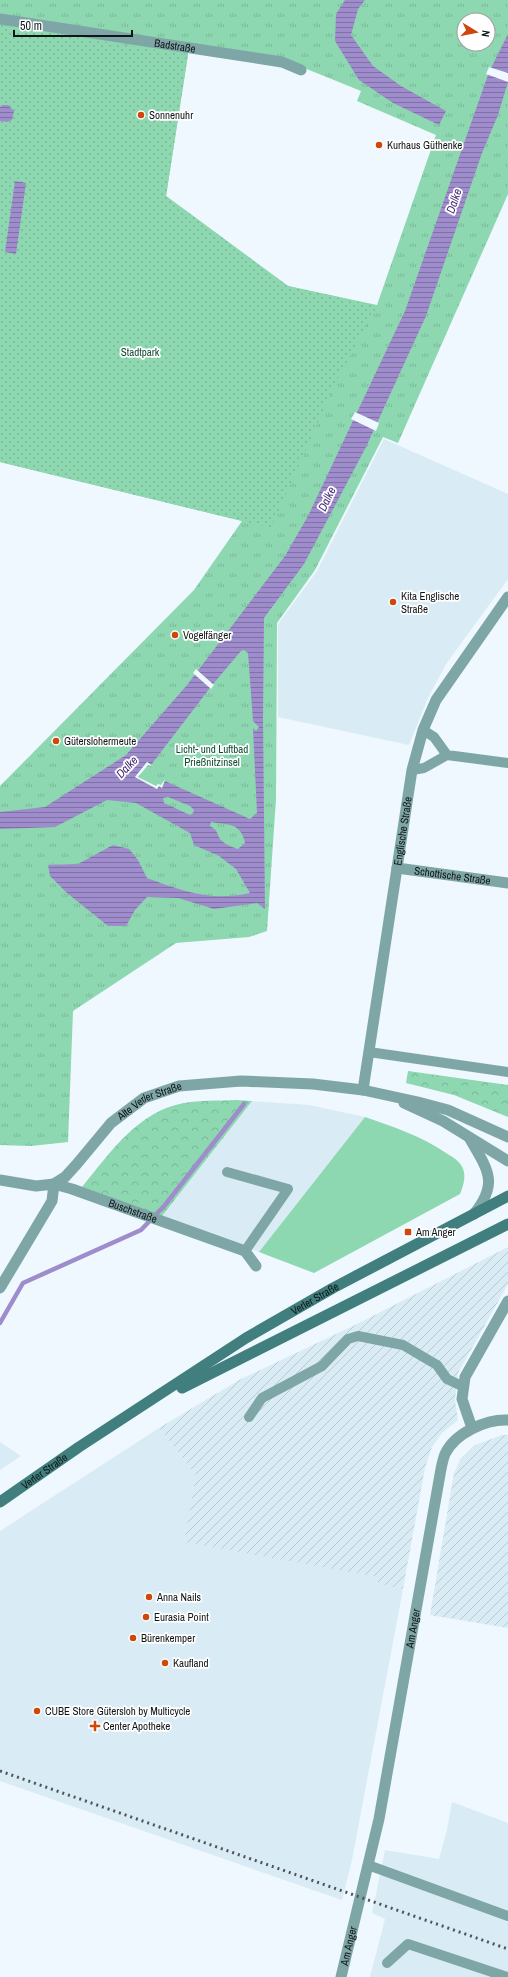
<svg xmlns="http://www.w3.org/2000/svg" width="508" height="1977" viewBox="0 0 508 1977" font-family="'Archivo Narrow',sans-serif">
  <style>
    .built { fill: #d9ebf4 }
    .industrial { fill: url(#industrial-furrows) }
    .grass { fill: #8dd7b1 }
    .forest { fill: url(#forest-crowns) }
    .park { fill: url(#park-tufts); fill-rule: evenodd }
    .garden { fill: url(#garden-dots) }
    .water { fill: url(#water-rules); fill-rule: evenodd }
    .pier { fill: #eef8fe }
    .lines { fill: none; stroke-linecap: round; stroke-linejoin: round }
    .stream { stroke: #9f8ccd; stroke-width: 4.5 }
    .service { stroke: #7fa6a6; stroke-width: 10 }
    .minor { stroke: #7fa6a6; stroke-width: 11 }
    .secondary { stroke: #417f7f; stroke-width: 11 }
    .rail { stroke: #4f5457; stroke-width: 3; stroke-dasharray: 2 4; stroke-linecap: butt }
    .poi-dot { fill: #ce480c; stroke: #fff; stroke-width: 1.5 }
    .labels { text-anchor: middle; stroke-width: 3.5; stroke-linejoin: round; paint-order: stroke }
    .street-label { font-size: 11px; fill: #111517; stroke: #fff }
    .poi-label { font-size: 11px; fill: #111517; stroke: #fff; text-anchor: start }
    .park-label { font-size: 11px; fill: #0f4d33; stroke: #fff }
    .water-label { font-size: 12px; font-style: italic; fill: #492c79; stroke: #fff }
  </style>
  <defs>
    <pattern id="industrial-furrows" width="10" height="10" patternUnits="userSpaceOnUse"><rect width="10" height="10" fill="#d9ebf4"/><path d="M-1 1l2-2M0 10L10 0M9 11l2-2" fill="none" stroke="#b9c9d0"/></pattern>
    <pattern id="forest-crowns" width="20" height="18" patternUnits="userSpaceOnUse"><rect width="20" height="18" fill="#8dd7b1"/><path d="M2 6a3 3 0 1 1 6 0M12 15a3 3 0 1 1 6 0" fill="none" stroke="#79b898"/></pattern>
    <pattern id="park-tufts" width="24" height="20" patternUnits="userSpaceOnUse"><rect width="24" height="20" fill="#8dd7b1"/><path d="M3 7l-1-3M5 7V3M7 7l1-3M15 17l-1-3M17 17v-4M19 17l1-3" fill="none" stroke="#79b898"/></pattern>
    <pattern id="garden-dots" width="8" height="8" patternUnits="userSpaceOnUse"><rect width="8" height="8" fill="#8dd7b1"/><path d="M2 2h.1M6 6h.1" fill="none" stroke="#79b898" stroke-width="1.8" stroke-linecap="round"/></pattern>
    <pattern id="water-rules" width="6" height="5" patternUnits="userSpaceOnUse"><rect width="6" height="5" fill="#9f8ccd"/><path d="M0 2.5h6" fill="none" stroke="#8071a5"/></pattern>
  </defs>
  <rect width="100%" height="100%" fill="#eef8fe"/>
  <path class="built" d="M384 439 508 494V579L446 664 428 698 409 745 278 717V624L317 571Z
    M252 1101 309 1105 365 1117 259 1252 162 1216Z
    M159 1428 196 1475 379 1577 378 1584 403 1589 352 1860 342 1900 0 1781V1531Z
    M0 1442 21 1456 0 1470Z
    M452 1802 508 1823V1977H370L385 1919 372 1913 385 1850 439 1859 447 1830Z"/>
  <path class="industrial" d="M508 1247V1284L458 1373 455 1400 458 1420 442 1433 432 1447 425 1468 403 1589 378 1584V1577L184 1542 196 1475 159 1428 239 1380 355 1325Z
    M502 1435H508V1628L430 1615 454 1473 460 1460 475 1445Z"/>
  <path class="grass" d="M365 1117C394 1127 421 1136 446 1153 451 1156 458 1160 461 1165 467 1174 464 1184 460 1194L314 1273 259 1252Z"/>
  <path class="forest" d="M408 1071 508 1085V1117L454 1095 406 1083Z
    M236 1100 252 1101 162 1216 82 1187C110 1153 138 1111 184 1103 200 1100 219 1101 236 1100Z"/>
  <path class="park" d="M0 0H508V194L398 443 383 437 315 570 277 623 276 799 267 931 249 937 176 943 73 1011 68 1142 31 1146 0 1145V786L194 590 242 521 0 462ZM464 20H488V44H464ZM189 47 282 59 361 91 357 101 436 135 377 305 288 286 166 196Z"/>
  <path class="garden" d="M0 25 188 55 166 196 288 286 377 306 336 382 271 528 0 462Z"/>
  <path class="water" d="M345 0H365L358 9 351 35 373 66 401 86 446 111 439 125 393 103 359 80 335 41 336 14Z
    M508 34V82L498 115 482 153 426 316 366 447 304 564 264 618 263 718 265 909 257 903 214 909 178 898 147 897 135 910 126 926H108L67 893 50 876 48 865 78 864 113 845 129 849 138 860 147 878C182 891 212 902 250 893L236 869 219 856 194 845 190 833 136 803 107 800 55 827 0 829V812L45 807 126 755 187 685 285 556 308 516 405 311 489 72ZM244 650 248 653 253 721 259 727 256 731 253 728 257 813 250 819 165 781 162 788 159 786 157 789 135 777 147 762 151 765 213 684 241 651ZM168 797 190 806 194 810 193 813 190 815 164 803 163 798ZM211 822C227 825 241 822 245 843L238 849C232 847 226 845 222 841 216 836 220 831 210 826Z
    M3 105H8L14 111 12 120 7 122 0 121V107Z
    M15 181 26 183 16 254 5 252Z"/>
  <path class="pier" d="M489 67 508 73V82L486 74Z
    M355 412 379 423 376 431 351 419Z
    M196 669 214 685 211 689 193 673Z
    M147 762 153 766 148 765 138 777 156 786 158 784 161 785 165 779 162 788 159 786 157 789 135 777Z"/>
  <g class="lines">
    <path class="stream" d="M0 1323 23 1283 141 1230 165 1205 244 1104"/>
    <path class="service" d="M423 730 434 737 447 755
      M412 770 424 768 447 755 508 763
      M369 1052 508 1072
      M227 1172 288 1189 245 1251
      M249 1417 262 1398 322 1366 348 1339 358 1336 403 1345 437 1365 447 1379 464 1387
      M368 1865 508 1916
      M387 1963 408 1944 507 1977"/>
    <g class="minor">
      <path id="s1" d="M0 19 282 62 301 70"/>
      <path id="s2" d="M397 868 508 883"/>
      <path id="s3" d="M363 1090 412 770 423 730 436 700 508 597"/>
      <path d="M404 1103 443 1121 508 1161"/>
      <path d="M470 1139C488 1170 499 1183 474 1214"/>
      <path id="s4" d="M0 1180 36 1186 54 1184 72 1189 245 1251 256 1266"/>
      <path id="s5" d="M54 1184 65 1177 76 1165 111 1123 144 1098 179 1086 241 1081 313 1084 363 1090 418 1102 448 1110 508 1137"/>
      <path d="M0 1288 52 1201 54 1184"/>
      <path d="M472 1428 462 1399 465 1377 508 1301"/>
      <path id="s6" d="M341 1977 379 1819 441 1469C442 1464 443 1459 445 1454 455 1433 486 1419 508 1420"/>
    </g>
    <g class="secondary">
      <path d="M182 1388 508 1224"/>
      <path id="s7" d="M0 1502 79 1447 246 1338 333 1288 508 1196"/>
    </g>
    <path class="rail" d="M0 1771 508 1949"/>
  </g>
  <g class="poi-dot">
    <circle cx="141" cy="115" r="4"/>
    <circle cx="379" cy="145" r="4"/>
    <circle cx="393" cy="602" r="4"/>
    <circle cx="175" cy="635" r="4"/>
    <circle cx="56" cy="741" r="4"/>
    <rect x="404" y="1228" width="8" height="8" rx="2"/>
    <circle cx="149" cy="1597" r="4"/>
    <circle cx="146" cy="1617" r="4"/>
    <circle cx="133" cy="1638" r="4"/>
    <circle cx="165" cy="1663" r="4"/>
    <circle cx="37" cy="1711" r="4"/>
    <path d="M93 1720h4v4h4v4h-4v4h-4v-4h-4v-4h4z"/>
  </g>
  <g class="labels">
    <g class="street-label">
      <text dy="4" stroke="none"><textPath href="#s1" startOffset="177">Badstraße</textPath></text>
      <text dy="4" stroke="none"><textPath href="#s3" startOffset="262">Englische Straße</textPath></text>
      <text dy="4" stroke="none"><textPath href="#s2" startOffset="56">Schottische Straße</textPath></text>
      <text dy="4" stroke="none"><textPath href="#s5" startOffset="129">Alte Verler Straße</textPath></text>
      <text dy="4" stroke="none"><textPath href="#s4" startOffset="138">Buschstraße</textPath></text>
      <text dy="4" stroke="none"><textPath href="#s7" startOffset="375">Verler Straße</textPath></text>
      <text dy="4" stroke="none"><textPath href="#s7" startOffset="54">Verler Straße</textPath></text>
      <text dy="4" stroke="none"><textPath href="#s6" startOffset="356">Am Anger</textPath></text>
      <text dy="4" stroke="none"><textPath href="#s6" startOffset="32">Am Anger</textPath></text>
    </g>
    <g class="poi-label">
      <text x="149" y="119">Sonnenuhr</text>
      <text x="387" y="149">Kurhaus Güthenke</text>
      <text x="401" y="600">Kita Englische<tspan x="401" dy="13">Straße</tspan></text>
      <text x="183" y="639">Vogelfänger</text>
      <text x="64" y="745">Güterslohermeute</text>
      <text x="416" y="1236">Am Anger</text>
      <text x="157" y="1601">Anna Nails</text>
      <text x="154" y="1621">Eurasia Point</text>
      <text x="141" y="1642">Bürenkemper</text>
      <text x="173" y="1667">Kaufland</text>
      <text x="45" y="1715">CUBE Store Gütersloh by Multicycle</text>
      <text x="103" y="1730">Center Apotheke</text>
    </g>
    <g class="park-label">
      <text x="140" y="356">Stadtpark</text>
      <text x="212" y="753">Licht- und Luftbad<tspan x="212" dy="13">Prießnitzinsel</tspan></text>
    </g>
    <g class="water-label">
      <text transform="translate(454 201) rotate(-71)" y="4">Dalke</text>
      <text transform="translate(327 499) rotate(-65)" y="4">Dalke</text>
      <text transform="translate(127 767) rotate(-46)" y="4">Dalke</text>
    </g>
  </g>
  <g transform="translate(476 32) rotate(100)"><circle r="19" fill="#ffffff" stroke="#a0a1a2"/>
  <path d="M0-3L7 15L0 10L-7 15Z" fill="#ce480c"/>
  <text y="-6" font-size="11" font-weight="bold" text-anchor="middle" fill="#111517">N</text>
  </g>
  <path d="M14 30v6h118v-6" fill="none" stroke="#111517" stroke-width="2"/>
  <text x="20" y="30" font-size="12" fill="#111517" stroke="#ffffff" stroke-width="3" paint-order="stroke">50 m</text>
</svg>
